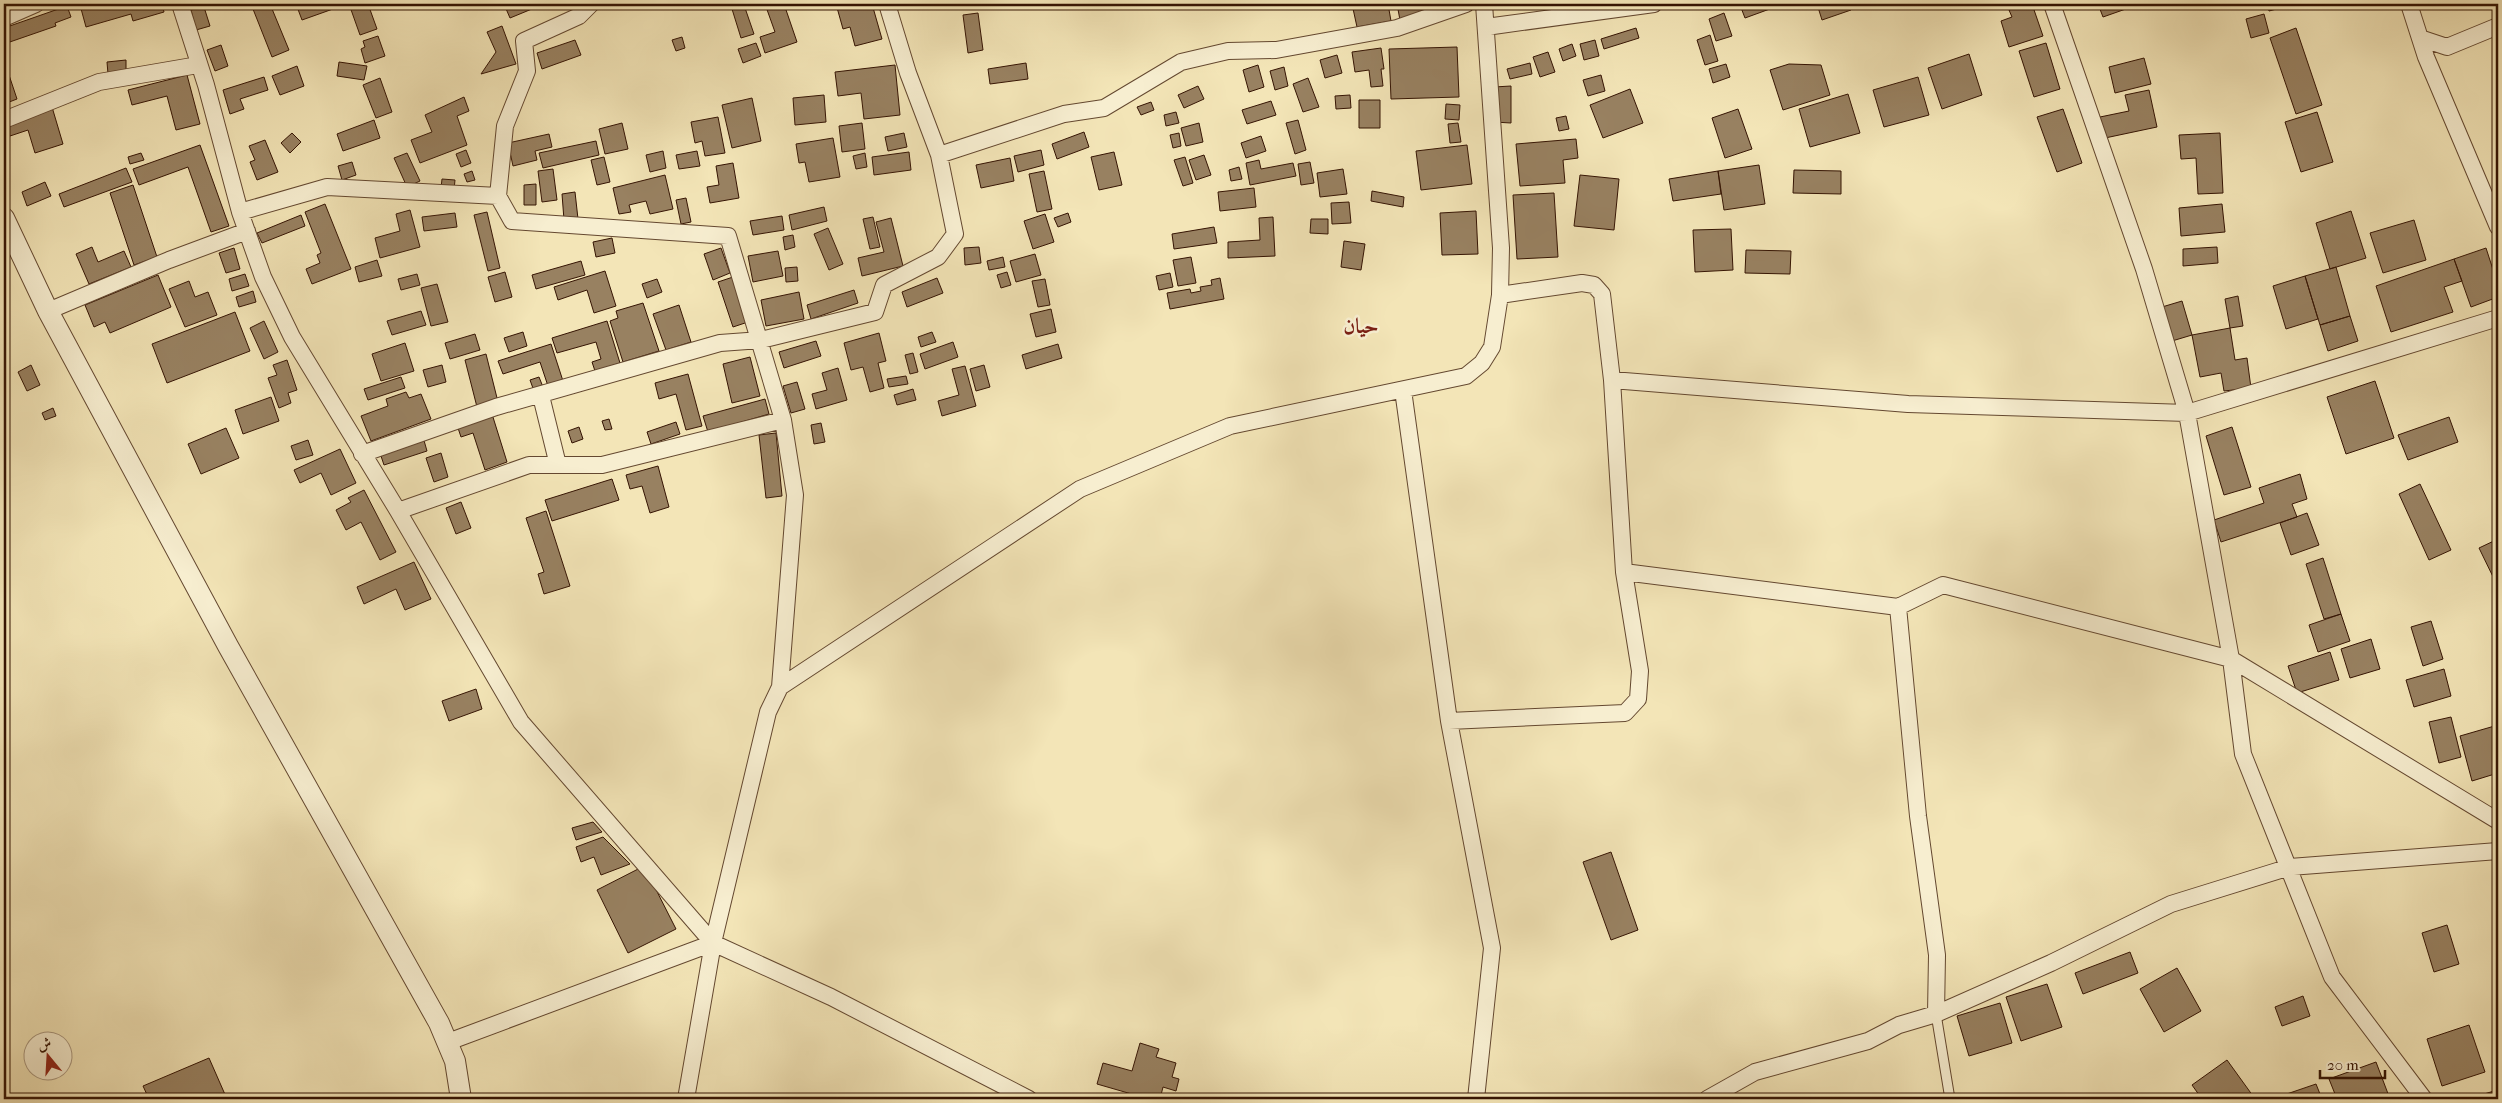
<svg xmlns="http://www.w3.org/2000/svg" width="2502" height="1103" viewBox="0 0 2502 1103" font-family="'IM FELL French Canon',Amiri,serif">
  <style>
    .building { fill: #988161; stroke: #351403 }
    .lines { fill: none; stroke-linecap: round; stroke-linejoin: round }
    .service-casing { stroke: #644830; stroke-width: 11 }
    .minor-casing { stroke: #644830; stroke-width: 18 }
    .tertiary-casing { stroke: #644830; stroke-width: 22 }
    .service { stroke: #f7eed0; stroke-width: 9 }
    .minor { stroke: #f7eed0; stroke-width: 16 }
    .tertiary { stroke: #f7eed0; stroke-width: 20 }
    .labels { text-anchor: middle; stroke-width: 5; stroke-linejoin: round; paint-order: stroke }
    .district-label { font-size: 21px; font-weight: bold; fill: #7a1f14; stroke: #f7eed0 }
  </style>
  <rect width="100%" height="100%" fill="#f3e5b7"/>
  <filter id="stains"><feTurbulence type="fractalNoise" baseFrequency=".004" numOctaves="4"/><feColorMatrix values="0 0 0 0 .2 0 0 0 0 .09 0 0 0 0 .02 0 0 0 .5 -.17"/></filter>
  <radialGradient id="worn" r=".72"><stop offset=".6" stop-color="#630" stop-opacity="0"/><stop offset="1" stop-color="#630" stop-opacity=".3"/></radialGradient>
  <path class="building" d="M162 4 164 12 133 21 131 14 86 27 80 5Z
    M251 4H270L289 50 272 57Z
    M296 4H347L302 20Z
    M349 4H368L377 29 360 35Z
    M504 4H544L510 18Z
    M765 4H784L797 42 765 53 760 37 775 32Z
    M836 4H872L882 39 855 46 850 27 843 29Z
    M1352 4H1388L1391 21 1357 27Z
    M1397 4H1460L1400 20Z
    M1777 4 1778 6 1745 18 1740 5Z
    M1817 4H1849L1851 10 1822 20Z
    M2029 4H2032L2043 36 2009 47 2001 21 2012 17 2009 10Z
    M2098 4H2140L2103 17Z
    M2267 4H2288V6L2269 11Z
    M744 5 754 34 741 38 732 9Z
    M67 6 71 17 55 23 56 26 4 44V28Z
    M204 7 210 26 196 30 191 10Z
    M978 13 983 50 968 53 963 15Z
    M1724 13 1732 36 1716 41 1709 19Z
    M2264 14 2269 33 2251 38 2246 19Z
    M502 26 516 64 481 74 496 52 487 32Z
    M1636 28 1639 38 1604 49 1601 39Z
    M2296 28 2322 105 2296 114 2270 38Z
    M1710 35 1718 61 1705 65 1697 40Z
    M378 36 385 56 365 63 361 49 365 47 363 41Z
    M682 37 685 48 676 51 672 40Z
    M575 40 581 55 542 69 537 53Z
    M1595 40 1599 56 1584 60 1580 44Z
    M756 43 761 56 743 63 738 49Z
    M2046 43 2060 89 2034 97 2019 51Z
    M1572 44 1576 56 1563 61 1559 49Z
    M221 45 228 66 215 71 207 50Z
    M1457 47 1459 97 1391 99 1389 49Z
    M1381 48 1384 69H1381L1383 86 1371 87 1369 70 1355 72 1352 52Z
    M1548 52 1555 72 1540 77 1533 57Z
    M1969 54 1982 95 1942 109 1928 68Z
    M1337 55 1342 73 1325 78 1320 60Z
    M2144 58 2151 84 2115 93 2109 67Z
    M126 60V72L108 74 107 62Z
    M339 62 367 66 364 80 337 76Z
    M1026 63 1028 79 990 84 988 69Z
    M1530 63 1532 74 1510 79 1507 69Z
    M1726 64 1730 77 1713 83 1709 69Z
    M1789 64 1821 65 1830 95 1783 110 1770 70Z
    M895 65 900 115 864 119 861 93 838 96 835 72Z
    M1258 65 1264 87 1249 92 1243 70Z
    M297 66 304 86 280 95 272 76Z
    M1284 67 1288 86 1275 90 1270 71Z
    M8 72 17 99 4 104V74Z
    M187 75 200 124 176 130 167 96 132 105 128 90Z
    M1601 75 1605 91 1588 96 1583 80Z
    M264 77 268 90 240 99 244 109 230 114 223 90Z
    M1918 77 1929 115 1884 127 1873 90Z
    M380 78 392 112 376 118 363 85Z
    M1308 78 1319 107 1303 112 1293 84Z
    M1198 86 1204 99 1184 108 1178 95Z
    M1511 86V123L1494 122V87Z
    M1630 89 1643 123 1603 138 1590 105Z
    M2149 90 2157 127 2105 138 2100 117 2129 111 2125 95Z
    M1848 94 1860 133 1810 147 1799 109Z
    M824 95 826 122 795 125 793 98Z
    M1350 95 1351 108 1336 109 1335 96Z
    M464 97 469 111 457 116 467 145 420 163 411 140 432 132 425 115Z
    M752 98 761 141 732 148 722 105Z
    M1359 100H1380V128H1359Z
    M1271 101 1276 115 1247 124 1242 110Z
    M1151 102 1154 110 1141 115 1137 107Z
    M1446 104 1460 105 1459 120 1445 119Z
    M52 107 63 144 35 153 28 130 7 137 4 127Z
    M1738 109 1752 149 1725 158 1712 118Z
    M2063 109 2082 163 2057 172 2037 117Z
    M1176 112 1179 123 1166 126 1164 115Z
    M2317 112 2333 162 2301 172 2285 122Z
    M1566 116 1569 129 1559 131 1556 118Z
    M718 117 725 153 705 156 702 141 695 143 691 122Z
    M374 120 380 138 343 151 337 134Z
    M1298 120 1306 150 1295 154 1286 123Z
    M622 123 628 149 605 154 599 129Z
    M862 123 865 149 842 152 839 126Z
    M1199 123 1203 142 1186 146 1181 128Z
    M1458 123 1461 142 1450 143 1448 124Z
    M1084 132 1089 147 1057 159 1052 144Z
    M292 133 301 142 290 153 281 143Z
    M904 133 907 147 888 151 885 137Z
    M1179 133 1181 146 1173 148 1170 135Z
    M2220 133 2223 193 2198 194 2196 158 2181 159 2179 135Z
    M549 134 552 147 535 151 537 160 513 166 508 143Z
    M1261 136 1266 151 1246 158 1241 143Z
    M833 138 840 177 809 182 805 162 799 163 796 144Z
    M1576 139 1578 158 1563 160 1565 183 1520 186 1516 144Z
    M265 140 278 172 257 180 250 162 255 160 249 146Z
    M596 141 599 155 543 168 539 153Z
    M200 145 229 226 211 232 188 167 139 185 133 169Z
    M1467 145 1472 184 1421 190 1416 151Z
    M466 150 471 163 461 167 456 154Z
    M1041 150 1044 165 1018 172 1014 156Z
    M663 151 666 168 650 172 646 155Z
    M697 151 700 166 679 169 676 155Z
    M909 152 911 170 874 175 872 157Z
    M1114 152 1122 185 1099 190 1091 157Z
    M141 153 144 160 130 164 128 157Z
    M407 153 420 181 407 187 394 158Z
    M865 153 867 167 856 169 853 156Z
    M1204 155 1211 175 1196 180 1189 160Z
    M604 157 610 182 597 185 591 160Z
    M1185 157 1193 183 1183 186 1174 160Z
    M1010 158 1014 181 981 188 976 165Z
    M1259 160 1261 169 1293 163 1296 176 1250 185 1246 163Z
    M352 162 356 175 342 180 338 166Z
    M1310 162 1314 183 1301 185 1298 164Z
    M733 163 739 198 710 203 707 187 719 185 716 166Z
    M1759 165 1765 204 1724 210 1718 171Z
    M1239 167 1242 179 1231 181 1229 170Z
    M126 168 132 182 64 207 59 194Z
    M553 169 557 200 542 202 538 171Z
    M1343 169 1347 194 1320 197 1317 173Z
    M1794 170 1841 171V194L1793 193Z
    M472 171 475 180 467 182 464 174Z
    M1044 171 1052 209 1037 212 1029 174Z
    M1718 171 1721 194 1673 201 1669 179Z
    M665 175 673 209 650 214 646 201 629 205 631 212 619 214 613 188Z
    M1580 175 1619 179 1614 230 1574 226Z
    M442 179 455 180 454 190 441 188Z
    M45 182 51 196 27 206 22 192Z
    M536 184V205H524V185Z
    M133 185 157 257 134 265 110 193Z
    M1254 188 1256 207 1220 211 1218 192Z
    M1372 191 1404 197 1403 207 1371 201Z
    M575 192 578 219 564 220 562 194Z
    M1554 193 1558 257 1517 259 1513 195Z
    M686 198 691 222 681 224 676 200Z
    M1349 202 1351 223 1332 224 1331 203Z
    M325 204 351 269 312 284 306 269 320 263 317 255 321 253 305 212Z
    M2222 204 2225 232 2181 236 2179 208Z
    M824 207 827 221 792 230 789 215Z
    M410 210 420 247 380 258 375 238 400 231 396 214Z
    M1476 211 1478 254 1442 255 1440 213Z
    M2351 211 2366 258 2330 269 2316 223Z
    M487 212 500 268 488 271 474 215Z
    M455 213 457 227 424 231 422 217Z
    M1068 213 1071 222 1058 227 1054 218Z
    M1045 214 1054 242 1033 249 1024 221Z
    M301 215 305 226 262 243 257 233Z
    M782 216 784 230 753 235 750 221Z
    M873 217 880 247 870 249 863 219Z
    M1273 217 1275 256 1228 258V242L1260 240 1259 218Z
    M891 218 903 266 862 276 858 258 884 252 876 222Z
    M1311 219H1328V234L1310 233Z
    M2414 220 2426 260 2383 273 2370 233Z
    M1214 227 1217 243 1174 249 1172 234Z
    M828 228 843 264 829 270 814 234Z
    M1731 229 1733 270 1695 272 1693 230Z
    M793 235 795 247 785 250 783 237Z
    M612 238 615 253 596 257 593 242Z
    M1344 241 1365 244 1361 270 1341 267Z
    M92 247 98 262 124 251 131 267 89 284 76 254Z
    M979 247 981 263 965 265 964 248Z
    M2217 247 2218 263 2183 266V249Z
    M234 248 240 269 226 273 219 253Z
    M721 248 730 273 713 280 704 254Z
    M2486 248 2498 285V297L2471 307 2454 259Z
    M1746 250 1791 251 1790 274 1745 273Z
    M778 251 783 276 753 282 748 256Z
    M1035 254 1041 275 1016 282 1010 261Z
    M1003 257 1005 267 989 270 987 261Z
    M1191 257 1196 283 1178 286 1173 260Z
    M2454 259 2462 281 2444 287 2453 312 2391 332 2376 286Z
    M377 260 382 276 359 282 355 267Z
    M581 261 585 275 536 289 532 275Z
    M797 267 798 281 786 282 785 268Z
    M2336 267 2350 316 2320 325 2305 276Z
    M605 271 616 306 594 313 587 290 558 300 554 287Z
    M505 272 512 297 495 302 488 277Z
    M1007 272 1011 285 1001 288 997 275Z
    M1170 273 1173 287 1159 290 1156 276Z
    M245 274 249 286 232 291 229 279Z
    M417 274 420 285 401 290 398 279Z
    M158 275 171 307 110 333 105 322 94 327 85 305Z
    M2305 276 2318 319 2286 329 2273 286Z
    M733 277 748 322 733 327 718 282Z
    M937 278 943 293 907 307 902 292Z
    M1220 278 1224 299 1170 309 1167 293 1190 289 1191 293 1201 291 1200 287 1212 285 1211 280Z
    M657 279 662 292 647 298 642 284Z
    M1045 279 1050 305 1038 307 1032 281Z
    M189 281 195 297 208 292 217 315 185 327 169 289Z
    M437 284 448 322 431 326 421 288Z
    M854 290 858 303 811 319 807 305Z
    M253 291 256 302 239 307 236 297Z
    M799 292 804 319 766 326 761 300Z
    M2238 296 2243 326 2230 328 2225 299Z
    M2182 301 2192 335 2172 341 2162 307Z
    M643 303 659 351 623 362 610 321 618 318 616 311Z
    M679 305 691 342 666 350 653 314Z
    M1051 309 1056 332 1036 337 1030 314Z
    M421 311 426 325 392 335 387 321Z
    M235 312 250 351 167 383 152 344Z
    M2350 316 2358 341 2328 351 2320 325Z
    M264 321 278 352 264 359 250 328Z
    M607 321 620 363 595 371 592 362 601 359 596 342 557 353 552 338Z
    M2230 328 2235 360 2247 358 2251 388 2224 391 2221 373 2200 377 2192 335Z
    M523 332 527 346 509 352 504 338Z
    M932 332 936 342 921 347 918 337Z
    M879 333 886 361 878 363 884 388 870 392 863 367 851 370 844 343Z
    M475 334 480 350 450 359 445 343Z
    M816 341 821 356 784 368 779 352Z
    M953 342 958 357 925 369 920 354Z
    M405 343 414 371 381 381 372 354Z
    M551 344 563 381 548 386 540 362 503 374 498 361Z
    M1058 344 1062 358 1026 369 1022 355Z
    M913 353 918 372 910 374 905 355Z
    M486 354 498 402 477 407 465 360Z
    M750 357 760 396 732 403 723 364Z
    M287 360 297 390 288 393 291 403 279 408 268 378 277 375 273 365Z
    M31 365 40 385 27 391 18 372Z
    M442 365 446 382 428 387 423 370Z
    M984 365 990 387 976 391 970 369Z
    M965 366 976 406 942 416 938 401 959 395 952 369Z
    M838 368 847 400 816 409 812 394 827 390 822 373Z
    M688 374 702 426 686 430 676 394 659 399 655 383Z
    M906 376 908 384 889 387 887 379Z
    M401 377 405 388 368 400 364 389Z
    M539 377 543 387 534 391 530 380Z
    M2375 381 2394 438 2346 454 2327 397Z
    M797 382 805 409 791 413 783 386Z
    M913 389 916 400 897 405 894 395Z
    M406 392 409 398 421 394 431 419 371 441 361 416 388 406 386 399Z
    M271 397 279 421 243 434 235 410Z
    M765 399 769 414 708 432 703 416Z
    M53 408 56 416 45 420 42 413Z
    M492 414 507 462 485 470 473 433 461 437 457 425Z
    M2449 417 2458 442 2408 460 2398 435Z
    M609 419 612 429 605 430 602 421Z
    M676 422 680 434 651 444 647 432Z
    M821 423 825 442 814 444 811 425Z
    M579 427 583 439 572 443 568 431Z
    M2232 427 2251 487 2224 495 2206 436Z
    M226 428 239 458 201 474 188 444Z
    M776 433 782 496 766 498 759 435Z
    M423 437 427 451 384 465 379 450Z
    M308 440 313 455 296 460 291 446Z
    M340 449 356 483 331 495 321 473 300 483 294 470Z
    M441 453 448 477 434 482 426 458Z
    M658 466 669 507 650 513 642 486 630 489 626 475Z
    M2300 474 2307 499 2292 504 2297 517 2221 542 2214 520 2264 503 2259 488Z
    M612 479 619 500 552 521 545 500Z
    M2420 484 2451 550 2429 560 2399 494Z
    M364 490 396 552 380 560 361 522 346 530 336 510 351 502 348 498Z
    M461 502 471 528 456 534 446 508Z
    M546 511 570 586 544 594 538 574 544 572 526 518Z
    M2307 513 2319 545 2291 555 2280 523Z
    M2498 539V587L2479 548Z
    M2323 558 2341 614 2324 619 2306 564Z
    M414 562 431 599 405 610 396 589 364 604 357 587Z
    M2341 614 2350 641 2318 652 2309 625Z
    M2431 621 2443 659 2423 666 2411 627Z
    M2371 639 2380 669 2350 678 2341 649Z
    M2330 652 2339 680 2297 693 2288 666Z
    M2444 669 2451 696 2414 707 2406 680Z
    M476 689 482 709 449 721 442 701Z
    M2451 717 2461 757 2439 763 2429 722Z
    M2498 725V773L2472 781 2460 736Z
    M593 822 602 832 576 840 572 828Z
    M603 837 630 864 601 875 594 857 581 862 576 847Z
    M1611 852 1638 930 1611 940 1583 862Z
    M644 866 676 929 628 953 597 890Z
    M2447 925 2459 964 2434 972 2422 933Z
    M2130 952 2138 973 2083 994 2075 973Z
    M2177 968 2201 1011 2164 1032 2140 989Z
    M2047 984 2062 1027 2021 1041 2006 997Z
    M2303 996 2310 1016 2282 1026 2275 1007Z
    M2000 1003 2012 1043 1969 1056 1957 1016Z
    M2469 1025 2485 1072 2442 1086 2427 1039Z
    M1140 1043 1159 1049 1156 1057 1176 1063 1172 1077 1179 1079 1176 1091 1163 1087 1160 1099H1142V1097L1097 1084 1103 1063 1132 1071Z
    M209 1058 227 1099H149L143 1086Z
    M2227 1060 2253 1096 2249 1099H2202L2192 1085Z
    M2376 1062 2390 1099H2337L2329 1079Z
    M2316 1084 2322 1099H2278V1097Z
    M2494 1091 2497 1099H2472L2471 1098Z"/>
  <g class="lines">
    <defs>
      <path id="service" d="M1936 1014 1950 1099"/>
      <path id="minor" d="M180 4 206 85 240 212 263 277 292 337 398 511 521 722 713 943 831 997 1029 1099
        M591 4 579 16 524 41 527 71 505 126 498 196 512 221 728 236 783 420 795 495 780 687
        M2409 4 2426 57 2498 227
        M4 18 36 4
        M1486 27 1654 4
        M2420 38 2447 47 2498 26
        M4 120 99 82 198 65
        M939 155 1064 114 1104 108 1181 62 1228 51 1276 50 1397 28 1466 4
        M240 212 327 187 498 196
        M48 311 169 260 247 231
        M1612 380 1908 404 2187 413 2498 318
        M1403 390 1449 721 1492 948 1476 1099
        M541 396 558 465
        M362 454 496 407 720 343 761 340 875 312 884 285 938 257 955 234 939 155 908 73 887 4
        M398 511 529 465H602L783 420
        M1624 572 1898 607 1943 585 2231 659 2187 413 2144 269 2052 4
        M2231 659 2243 754 2332 977 2424 1099
        M2231 659 2498 821
        M1449 721 1625 713 1638 699 1640 671 1624 572 1612 380 1602 294 1594 285 1582 283 1500 295
        M1936 1014 2051 963 2171 904 2290 867 2498 851
        M448 1042 713 943
        M686 1099 713 943 768 712 780 687 1080 489 1230 426 1466 376 1482 363 1492 347 1500 295 1501 248 1484 4
        M1707 1099 1755 1072 1868 1041 1899 1025 1936 1014 1937 955 1918 816 1898 607"/>
      <path id="tertiary" d="M4 218 48 311 228 646 439 1023 455 1061 461 1099"/>
    </defs>
    <use href="#service" class="service-casing"/>
    <use href="#minor" class="minor-casing"/>
    <use href="#tertiary" class="tertiary-casing"/>
    <use href="#service" class="service"/>
    <use href="#minor" class="minor"/>
    <use href="#tertiary" class="tertiary"/>
  </g>
  <g class="labels">
    <g class="district-label">
      <text x="1361" y="333">حيان</text>
    </g>
  </g>
  <rect width="2502" height="1103" fill="none" stroke="#f3e5b7" stroke-width="20"/>
  <rect x="5" y="5" width="2492" height="1093" fill="none" stroke="#351403" stroke-width="2.5"/>
  <rect x="10" y="10" width="2482" height="1083" fill="none" stroke="#351403"/>
  <g transform="translate(48 1056) rotate(342)"><circle r="24" fill="#f7eed0" stroke="#a9977e"/>
  <path d="M0-4L9 19L0 12L-9 19Z" fill="#8f2418"/>
  <text y="-8" font-size="14" font-weight="bold" text-anchor="middle" fill="#351403">ش</text>
  </g>
  <path d="M2320 1070v8h65v-8" fill="none" stroke="#351403" stroke-width="2.5"/>
  <text x="2327" y="1070" font-size="15" fill="#351403" stroke="#f7eed0" stroke-width="4" paint-order="stroke">20 m</text>
  <rect width="100%" height="100%" filter="url(#stains)"/>
  <rect width="100%" height="100%" fill="url(#worn)"/>
</svg>
